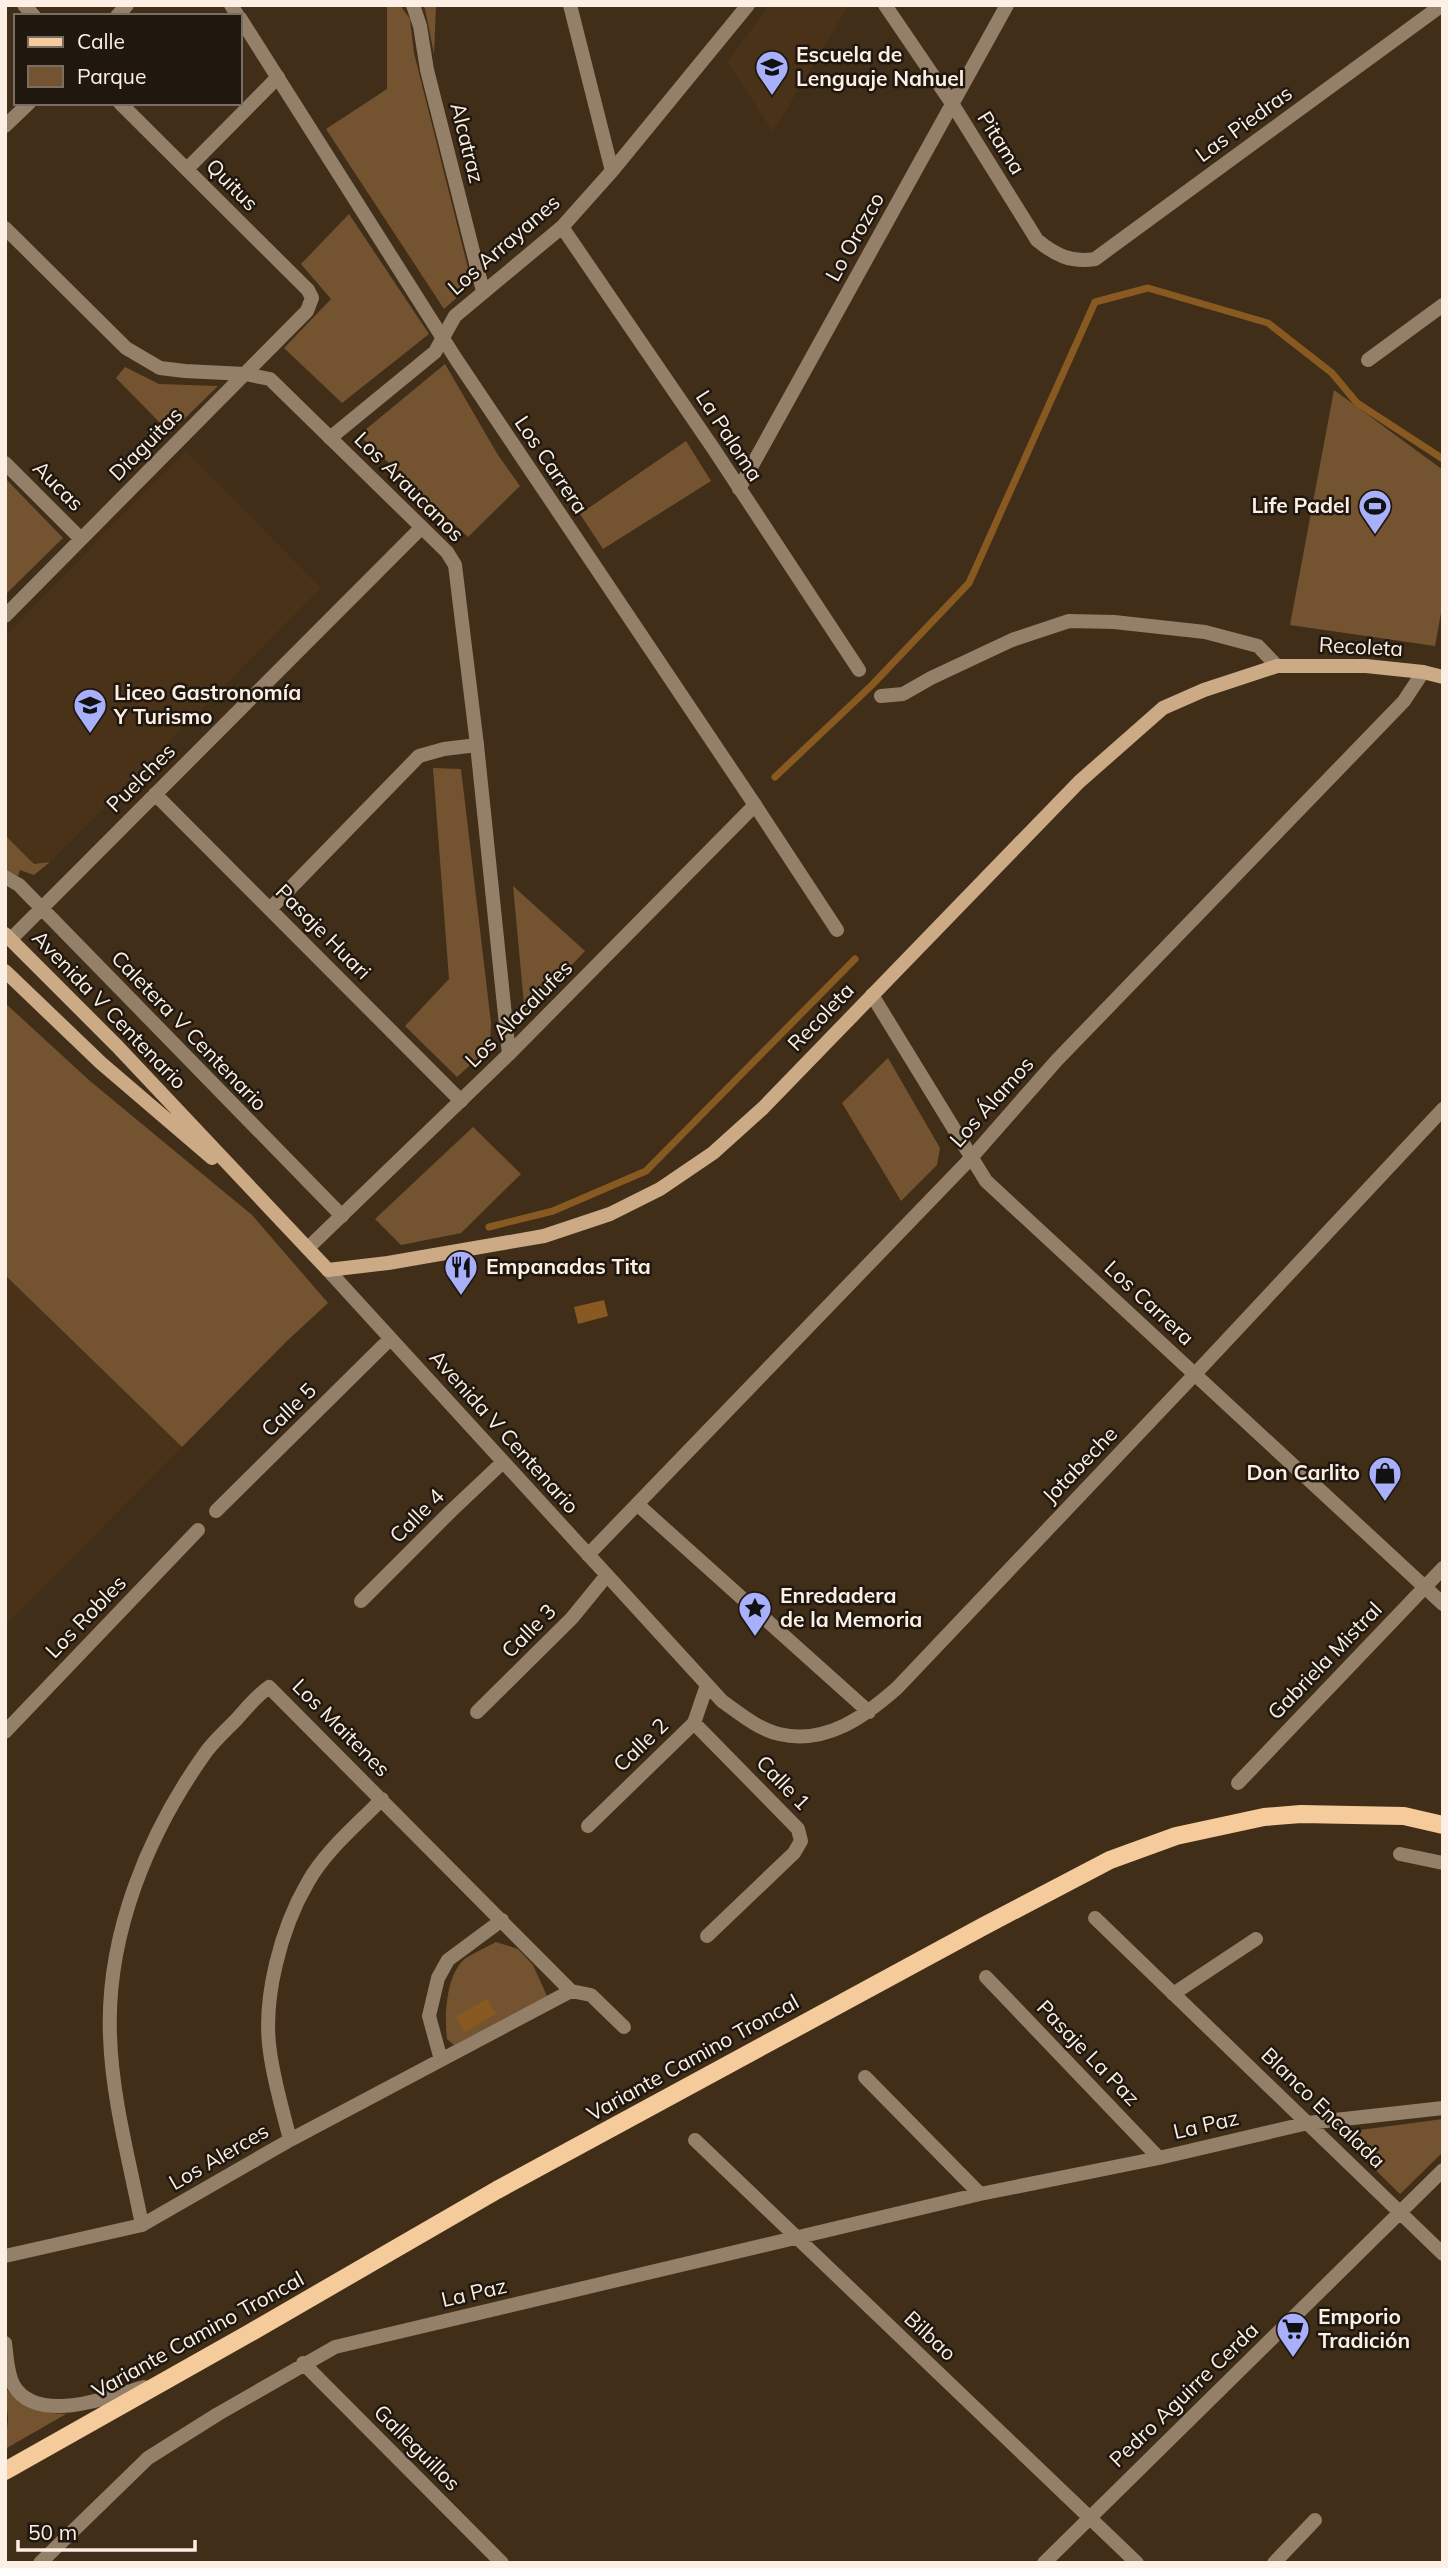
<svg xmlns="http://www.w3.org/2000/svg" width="1448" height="2568" viewBox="0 0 1448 2568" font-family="Mulish,sans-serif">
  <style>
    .built { fill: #493217 }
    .green { fill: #745430 }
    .water { fill: #885a21 }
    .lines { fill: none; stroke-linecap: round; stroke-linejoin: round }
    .stream { stroke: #885a21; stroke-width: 7 }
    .minor { stroke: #947f68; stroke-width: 14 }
    .tertiary { stroke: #947f68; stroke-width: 14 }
    .secondary { stroke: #cbaa85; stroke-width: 14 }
    .primary { stroke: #f6cb9b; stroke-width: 18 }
    .labels { text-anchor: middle; stroke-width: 5; stroke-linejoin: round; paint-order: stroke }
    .poi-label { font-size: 21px; font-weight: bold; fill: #fcf0e4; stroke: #20180f; text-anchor: start }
    .street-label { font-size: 21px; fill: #fcf0e4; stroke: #20180f }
  </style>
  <rect width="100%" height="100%" fill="#402e19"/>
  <path class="built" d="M770 5H849L773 132 727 62Z
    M186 451 321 588 50 862 34 864 5 835V636Z
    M5 1275 182 1447 5 1626Z"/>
  <path class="green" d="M387 5H400L410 19 414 53 472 284 444 309 326 129 387 89Z
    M423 5H436L434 54 425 9Z
    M349 214 429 334 342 403 284 348 331 299 301 264Z
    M445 364 498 455 520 486 468 537 359 435Z
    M125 367 159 384 218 386 170 433 116 378Z
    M1334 390 1443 470V602L1435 646 1290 625Z
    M686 441 711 481 603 549 580 514Z
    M5 478 63 538 5 595Z
    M433 768 461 769 491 1023 490 1047 457 1077 405 1026 449 979Z
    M5 835 34 864 50 862 34 875 20 870 18 876 5 871Z
    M513 886 585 951 525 1015Z
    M5 1003 90 1081 252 1215 328 1303 288 1340 182 1447 5 1275Z
    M888 1058 940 1148 937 1165 901 1201 842 1103Z
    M473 1127 521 1174 461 1233 401 1245 375 1219Z
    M496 1942 518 1949 533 1965 547 1996 454 2045 447 2039C444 2016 446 1973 466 1958 475 1952 487 1947 496 1942Z
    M1443 2119V2152L1400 2194 1349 2144 1360 2130Z
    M5 2388C29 2411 34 2412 66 2414L5 2449 8 2419Z"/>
  <path class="water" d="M604 1300 608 1316 578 1324 574 1307Z
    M487 1999 496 2014 464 2032 456 2017Z"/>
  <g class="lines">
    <path class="stream" d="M775 777 872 685 969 583 1095 302 1148 288 1268 323 1332 373 1357 403 1443 459
      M489 1227 553 1211 646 1171 855 959"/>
    <path class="minor" d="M24 5 34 16
      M413 5 420 26 427 70 483 291
      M570 5 612 171
      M885 5 953 105 1037 240C1055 255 1071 263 1095 259L1442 5
      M117 16 127 5
      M5 126 29 103
      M187 169 278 77
      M562 227 713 448 859 670
      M1368 360 1443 305
      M330 438 435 352 455 316 562 227 612 171 748 5
      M5 463 81 539
      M739 489 1007 5
      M5 616 307 311 312 298 308 290 120 103
      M881 696 903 694 931 678 1012 640 1069 621 1114 622 1205 632 1258 646 1277 666
      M155 794 461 1101
      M755 805 837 930
      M5 877 19 885 342 1216
      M270 909 419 756 444 749 477 745
      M11 939 421 528
      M328 1270 722 1701C739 1713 758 1729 779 1734 826 1745 864 1717 897 1688L1195 1374 1443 1109
      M637 1504 869 1712
      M216 1511 390 1339
      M588 1555 971 1158 1057 1060 1404 701 1423 672
      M361 1601 451 1511 503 1462
      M477 1712 572 1618 607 1575
      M694 1723 798 1829 801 1841 794 1853 707 1936
      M5 1732 198 1530
      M1238 1783 1443 1568
      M588 1826 694 1723 707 1685
      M1400 1854 1443 1863
      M1095 1918 1443 2254
      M986 1977 1159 2158
      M1173 1994 1256 1939
      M441 2060 429 2016 438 1978 448 1960 502 1920
      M865 2077 980 2194
      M290 2140C283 2111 274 2082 270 2052 262 1999 281 1928 308 1882 326 1850 357 1825 382 1799
      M695 2140 1137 2563
      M142 2225C130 2163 112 2099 110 2036 106 1935 148 1833 206 1752 214 1741 225 1731 235 1721 246 1709 256 1696 269 1687L571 1991 591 1995 624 2027
      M5 2256 142 2225 290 2140 571 1991
      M5 2343C7 2357 7 2374 14 2386 38 2425 109 2397 144 2387
      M303 2363 502 2563
      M40 2563 148 2458 218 2414 335 2347 980 2194 1159 2158 1308 2123 1443 2108
      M1044 2563 1443 2170
      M1274 2563 1315 2520"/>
    <path class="tertiary" d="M231 5 238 16
      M240 18 456 359 755 805 509 1054 308 1248
      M5 228 126 348 160 368 185 371 245 374 270 379 447 552 455 565 477 745 509 1054
      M872 995 986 1181 1443 1604"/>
    <path class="secondary" d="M5 934 117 1046 328 1270 388 1263 544 1236 610 1214 660 1189 713 1153 763 1108 1079 782 1163 708 1204 690 1277 666H1366L1423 672 1443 677
      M5 971 101 1063 212 1158"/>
    <path class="primary" d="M5 2471 248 2334 497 2190 984 1926 1110 1860 1176 1836 1264 1817 1301 1814 1404 1816 1443 1825"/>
  </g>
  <defs>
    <symbol id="school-pin" viewBox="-11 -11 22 30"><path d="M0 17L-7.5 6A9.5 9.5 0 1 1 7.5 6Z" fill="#a8b0fc" stroke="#20180f"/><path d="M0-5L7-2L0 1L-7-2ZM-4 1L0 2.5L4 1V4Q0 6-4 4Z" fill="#111"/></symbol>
    <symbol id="stadium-pin" viewBox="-11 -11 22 30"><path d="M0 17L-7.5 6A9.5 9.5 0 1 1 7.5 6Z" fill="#a8b0fc" stroke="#20180f"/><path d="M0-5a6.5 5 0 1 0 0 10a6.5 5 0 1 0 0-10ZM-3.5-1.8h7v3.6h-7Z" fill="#111"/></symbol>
    <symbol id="restaurant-pin" viewBox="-11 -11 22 30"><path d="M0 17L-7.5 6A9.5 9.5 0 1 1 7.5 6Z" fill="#a8b0fc" stroke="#20180f"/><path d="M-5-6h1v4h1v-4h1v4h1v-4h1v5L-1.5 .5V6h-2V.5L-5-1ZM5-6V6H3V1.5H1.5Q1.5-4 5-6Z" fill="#111"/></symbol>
    <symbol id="shop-pin" viewBox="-11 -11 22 30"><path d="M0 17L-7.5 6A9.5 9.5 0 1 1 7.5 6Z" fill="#a8b0fc" stroke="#20180f"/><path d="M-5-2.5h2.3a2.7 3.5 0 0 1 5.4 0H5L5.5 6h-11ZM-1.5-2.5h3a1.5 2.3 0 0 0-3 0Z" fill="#111"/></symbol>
    <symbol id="sight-pin" viewBox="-11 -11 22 30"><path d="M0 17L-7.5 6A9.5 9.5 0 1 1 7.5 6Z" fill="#a8b0fc" stroke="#20180f"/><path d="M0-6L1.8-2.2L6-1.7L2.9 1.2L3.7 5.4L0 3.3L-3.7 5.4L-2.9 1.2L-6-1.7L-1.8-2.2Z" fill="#111"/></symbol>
    <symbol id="supermarket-pin" viewBox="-11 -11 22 30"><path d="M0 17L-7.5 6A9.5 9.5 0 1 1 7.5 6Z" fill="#a8b0fc" stroke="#20180f"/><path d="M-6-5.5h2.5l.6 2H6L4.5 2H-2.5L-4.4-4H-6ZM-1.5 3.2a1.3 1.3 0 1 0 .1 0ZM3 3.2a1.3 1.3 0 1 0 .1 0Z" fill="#111"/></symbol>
  </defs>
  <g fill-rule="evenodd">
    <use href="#school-pin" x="753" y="48" width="38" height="52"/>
    <use href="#stadium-pin" x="1356" y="487" width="38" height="52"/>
    <use href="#school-pin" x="71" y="686" width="38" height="52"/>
    <use href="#restaurant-pin" x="442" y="1248" width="38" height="52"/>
    <use href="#shop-pin" x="1366" y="1454" width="38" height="52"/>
    <use href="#sight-pin" x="736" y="1589" width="38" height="52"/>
    <use href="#supermarket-pin" x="1274" y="2310" width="38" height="52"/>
  </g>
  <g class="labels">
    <g class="poi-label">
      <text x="796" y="62">Escuela de<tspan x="796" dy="24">Lenguaje Nahuel</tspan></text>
      <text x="1350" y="513" text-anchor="end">Life Padel</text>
      <text x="114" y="700">Liceo Gastronomía<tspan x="114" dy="24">Y Turismo</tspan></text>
      <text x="486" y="1274">Empanadas Tita</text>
      <text x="1360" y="1480" text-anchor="end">Don Carlito</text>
      <text x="780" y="1603">Enredadera<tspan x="780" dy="24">de la Memoria</tspan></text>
      <text x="1318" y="2324">Emporio<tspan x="1318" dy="24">Tradición</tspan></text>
    </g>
    <g class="street-label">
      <text transform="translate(1244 124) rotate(-36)" y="7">Las Piedras</text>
      <text transform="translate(467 143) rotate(76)" y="7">Alcatraz</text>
      <text transform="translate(1001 143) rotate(58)" y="7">Pitama</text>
      <text transform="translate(232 185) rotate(45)" y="7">Quitus</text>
      <text transform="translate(855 237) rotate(-61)" y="7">Lo Orozco</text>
      <text transform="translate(504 245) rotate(-41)" y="7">Los Arrayanes</text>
      <text transform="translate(729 436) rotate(57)" y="7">La Paloma</text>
      <text transform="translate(146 444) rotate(-45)" y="7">Diaguitas</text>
      <text transform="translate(551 465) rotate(56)" y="7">Los Carrera</text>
      <text transform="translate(58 486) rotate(45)" y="7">Aucas</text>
      <text transform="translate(409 487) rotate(45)" y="7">Los Araucanos</text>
      <text transform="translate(1361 647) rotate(3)" y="7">Recoleta</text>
      <text transform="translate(141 778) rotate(-45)" y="7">Puelches</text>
      <text transform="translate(323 932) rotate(45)" y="7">Pasaje Huari</text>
      <text transform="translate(109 1010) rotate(46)" y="7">Avenida V Centenario</text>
      <text transform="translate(519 1014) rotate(-45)" y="7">Los Alacalufes</text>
      <text transform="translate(821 1017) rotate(-46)" y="7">Recoleta</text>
      <text transform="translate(189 1031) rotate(46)" y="7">Caletera V Centenario</text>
      <text transform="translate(992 1102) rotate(-48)" y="7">Los Álamos</text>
      <text transform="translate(1149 1303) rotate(43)" y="7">Los Carrera</text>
      <text transform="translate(289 1410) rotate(-44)" y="7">Calle 5</text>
      <text transform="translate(504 1432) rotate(48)" y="7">Avenida V Centenario</text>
      <text transform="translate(1080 1465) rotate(-46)" y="7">Jotabeche</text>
      <text transform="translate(417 1516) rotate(-45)" y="7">Calle 4</text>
      <text transform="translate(86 1617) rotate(-46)" y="7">Los Robles</text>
      <text transform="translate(529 1631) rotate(-45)" y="7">Calle 3</text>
      <text transform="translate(1325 1661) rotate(-46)" y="7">Gabriela Mistral</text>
      <text transform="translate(341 1728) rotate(45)" y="7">Los Maitenes</text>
      <text transform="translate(641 1745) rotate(-44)" y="7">Calle 2</text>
      <text transform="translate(783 1783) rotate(46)" y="7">Calle 1</text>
      <text transform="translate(1088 2053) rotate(46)" y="7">Pasaje La Paz</text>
      <text transform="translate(693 2058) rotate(-29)" y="7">Variante Camino Troncal</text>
      <text transform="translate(1323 2108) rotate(44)" y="7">Blanco Encalada</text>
      <text transform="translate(1206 2125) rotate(-13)" y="7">La Paz</text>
      <text transform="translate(219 2157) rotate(-30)" y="7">Los Alerces</text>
      <text transform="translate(474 2293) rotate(-13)" y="7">La Paz</text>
      <text transform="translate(198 2335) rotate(-29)" y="7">Variante Camino Troncal</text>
      <text transform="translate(930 2336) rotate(43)" y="7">Bilbao</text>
      <text transform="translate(1184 2395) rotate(-44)" y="7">Pedro Aguirre Cerda</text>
      <text transform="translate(417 2448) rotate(45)" y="7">Galleguillos</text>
    </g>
  </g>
  <rect width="1448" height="2568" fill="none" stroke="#fcf0e4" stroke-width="14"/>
  <rect x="14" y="14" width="228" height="91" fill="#20180f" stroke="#786e64" stroke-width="2"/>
  <rect x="28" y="37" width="35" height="10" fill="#f6cb9b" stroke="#786e64" stroke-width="2"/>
  <text x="77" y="49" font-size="21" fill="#fcf0e4">Calle</text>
  <rect x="28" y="66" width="35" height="21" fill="#745430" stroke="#786e64" stroke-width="2"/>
  <text x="77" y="84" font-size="21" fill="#fcf0e4">Parque</text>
  <path d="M18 2540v10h177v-10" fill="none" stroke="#fcf0e4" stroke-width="3.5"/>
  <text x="28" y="2540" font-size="21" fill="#fcf0e4" stroke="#20180f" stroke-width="5" paint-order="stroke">50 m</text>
</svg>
